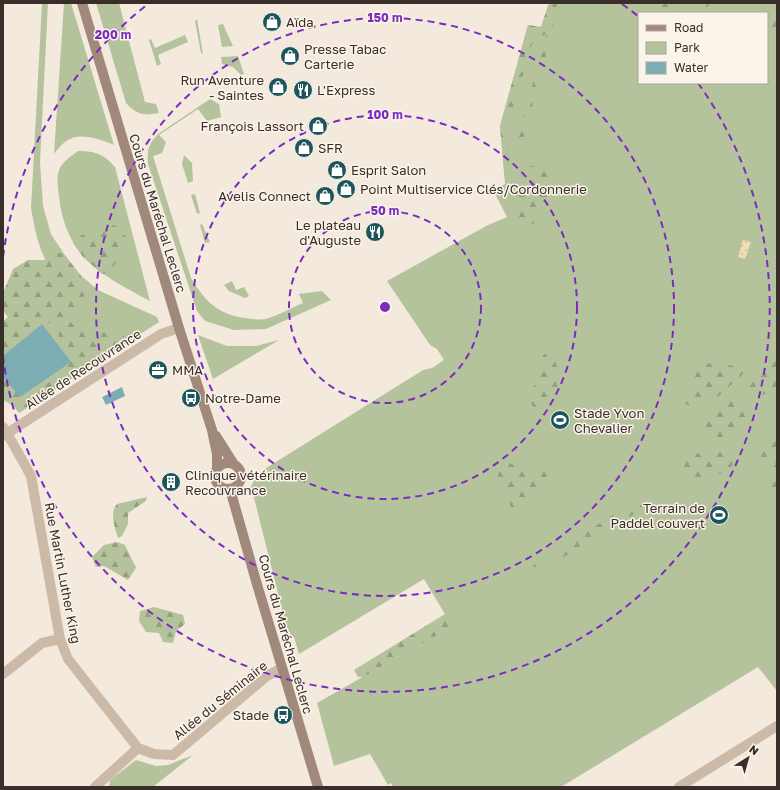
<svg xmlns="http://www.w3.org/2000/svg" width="780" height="790" viewBox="0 0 780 790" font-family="'Golos Text',sans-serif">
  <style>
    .green { fill: #b5c39c; fill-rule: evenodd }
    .forest { fill: url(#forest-firs) }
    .sand { fill: url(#sand-dots) }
    .water { fill: #7badb2 }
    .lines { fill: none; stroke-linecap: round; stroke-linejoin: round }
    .minor { stroke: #ccbaa8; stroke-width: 10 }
    .secondary { stroke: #a0897a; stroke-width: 10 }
    .ring { fill: none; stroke: #7b2cbf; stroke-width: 2; stroke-dasharray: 7 5 }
    .labels { text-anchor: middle; stroke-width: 3; stroke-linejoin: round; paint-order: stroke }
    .poi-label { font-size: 13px; fill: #392e29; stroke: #fbf4ea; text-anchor: start }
    .street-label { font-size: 13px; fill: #392e29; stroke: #fbf4ea }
    .centre { fill: #7b2cbf; stroke: #fbf4ea; stroke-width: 2 }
    .ring-label { font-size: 12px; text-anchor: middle; font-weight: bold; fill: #7b2cbf; stroke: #fbf4ea; stroke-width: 3; stroke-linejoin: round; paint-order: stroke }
  </style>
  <defs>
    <pattern id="forest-firs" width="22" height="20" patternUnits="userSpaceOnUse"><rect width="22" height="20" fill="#b5c39c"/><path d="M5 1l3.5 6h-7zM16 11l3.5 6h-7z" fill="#949f7f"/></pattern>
    <pattern id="sand-dots" width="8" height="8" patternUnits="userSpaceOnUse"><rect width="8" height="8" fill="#f0ddb3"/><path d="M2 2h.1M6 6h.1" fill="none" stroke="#cfbe9a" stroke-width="1.8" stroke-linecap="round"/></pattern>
  </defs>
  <rect width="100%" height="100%" fill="#f3eadd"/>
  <path class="green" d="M42 3H48L40 162 43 206 51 234 68 260 82 277 98 290 157 317 159 322 19 413 3 392V322L52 271C39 252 35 231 31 208Z
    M64 3H71L114 145C99 139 79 131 65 142 61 145 57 150 54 154Z
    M96 3H119L145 102 156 104 159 113C144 116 137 115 126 103Z
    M549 3H777V691L758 667 561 787H393L391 783 388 785 370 754 334 766 317 703 452 626 424 579 299 654 294 637H292L286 625 251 486 255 479 263 470 423 370 432 368 444 360 437 349 430 345 387 281 488 225 507 217 493 190 505 184 500 126 528 25 541 27ZM639 13H767V83H639Z
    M197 19 203 54 201 53 195 21Z
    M223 24 233 46 222 47 218 25Z
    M185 35 188 42 158 55 161 64 157 66 149 40 151 39 155 48Z
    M238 56 244 74 241 75 233 67 222 64 221 57Z
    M210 99 219 104 221 117 207 121 198 109 159 135 166 142 162 153 153 156 191 278C204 300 218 315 245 318 252 319 259 320 266 319 279 315 291 308 303 303L299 294 322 291 331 300 266 329 234 330 205 321 197 311 148 164C147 150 148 145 158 134Z
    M78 151C95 151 104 154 115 167L150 301C101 275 66 257 59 197 56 172 56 166 78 151Z
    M184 155 192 163 193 181 188 183 182 164Z
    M195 194 200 213 197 214 191 195Z
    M202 224 210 242 205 243 200 225Z
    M232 281 236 290 244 287 249 296 245 298 229 291 224 285Z
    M198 335 227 346H256L279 340 213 379Z
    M193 755 153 787H109L110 780 136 760 156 766 168 765Z"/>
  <path class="forest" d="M549 3H557L552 34 522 143 517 142 546 34 534 38 507 127 509 153 504 169 500 126 528 25 541 27Z
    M660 3H679L678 13H658V11L657 10Z
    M693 3H709L708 8H699L692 10Z
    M768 6 777 12V33L776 34 767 27V13H763Z
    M529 165 552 173C549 186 546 211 538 220 534 224 529 225 523 226 520 224 516 221 515 217 511 205 524 178 529 165Z
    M106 222 118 227 126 237 124 252 108 273 102 274 83 257 73 243 79 237Z
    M55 252 64 254 82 277 90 283 83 298 75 306 69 321 81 330 121 334 129 341 76 375 64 365 58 354 59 335 55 322H50L3 357V322L8 317 3 311V293L13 269 28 260H44Z
    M549 352 553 355 558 369 557 393 546 406 534 408 530 402 543 355Z
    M777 354V390L771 393 750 397 746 388 763 374Z
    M715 363 739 367 744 373 719 396 690 406 682 403 679 395 692 389C689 379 688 375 694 365Z
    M3 377 22 392 38 385 56 381 58 387 19 413 14 406 3 400Z
    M734 396 747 402 749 415V424L742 431 721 440 701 436 699 428 710 417Z
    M774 436 777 441V493L772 487 769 475 776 463 761 458 760 448Z
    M687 450 700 454 725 451 733 463 730 471 697 479 691 476 677 462 679 454Z
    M504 462 552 474 555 478 553 485 511 510 506 489 496 473 498 466Z
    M646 494 648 498 644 501 643 509 537 573 533 565Z
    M147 497 146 501 128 513V524L122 536 118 538C115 528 109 513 117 504Z
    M117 542 125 545 136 568 128 580 104 566 96 567 92 557 104 545Z
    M154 607 183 615 185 624 176 631 173 643 163 642 159 633 146 632 139 621 140 611Z
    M445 614 453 626 363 677H358L354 670Z"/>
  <path class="sand" d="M743 240 751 242 745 259 738 257Z"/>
  <path class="water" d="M42 324 71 362 20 397 3 377V356Z
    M122 387 125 396 106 405 102 397Z"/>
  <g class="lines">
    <path class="minor" d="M3 427 7 433 31 476 60 639 68 659 138 748
      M3 436 161 334 179 328
      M3 674 42 643 60 639
      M95 787 138 748 154 754 173 755 267 676 282 668
      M679 787 777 726"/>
    <path class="secondary" d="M82 3 179 328 212 430 217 454V468
      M216 436 233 463
      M215 476a13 13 0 1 1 26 0a13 13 0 1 1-26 0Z
      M230 489 256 581 318 787"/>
  </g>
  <g class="ring">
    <circle cx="385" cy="307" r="96"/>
    <circle cx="385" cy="307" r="192"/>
    <circle cx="385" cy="307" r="289"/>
    <path d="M3 257A385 385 0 0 1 148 4M622 4A385 385 0 0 1 638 16M698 83A385 385 0 1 1 3 357"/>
  </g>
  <defs>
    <symbol id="shop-disc" viewBox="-11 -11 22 22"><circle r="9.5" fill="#1c565c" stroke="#fbf4ea"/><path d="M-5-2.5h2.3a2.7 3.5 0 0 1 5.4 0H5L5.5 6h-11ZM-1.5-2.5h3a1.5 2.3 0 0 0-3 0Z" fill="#fff"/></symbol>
    <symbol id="restaurant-disc" viewBox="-11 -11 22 22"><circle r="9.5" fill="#1c565c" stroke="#fbf4ea"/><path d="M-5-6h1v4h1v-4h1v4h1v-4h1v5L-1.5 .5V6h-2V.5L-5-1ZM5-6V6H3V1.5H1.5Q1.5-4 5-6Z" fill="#fff"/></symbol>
    <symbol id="office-disc" viewBox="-11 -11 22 22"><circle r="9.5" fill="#1c565c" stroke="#fbf4ea"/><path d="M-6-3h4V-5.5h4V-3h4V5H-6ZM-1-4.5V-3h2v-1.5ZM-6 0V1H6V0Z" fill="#fff"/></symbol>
    <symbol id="bus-disc" viewBox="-11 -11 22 22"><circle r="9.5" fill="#1c565c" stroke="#fbf4ea"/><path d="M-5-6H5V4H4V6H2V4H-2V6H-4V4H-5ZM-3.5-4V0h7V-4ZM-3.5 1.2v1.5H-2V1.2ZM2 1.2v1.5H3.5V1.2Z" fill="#fff"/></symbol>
    <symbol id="stadium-disc" viewBox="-11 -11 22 22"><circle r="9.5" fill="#1c565c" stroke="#fbf4ea"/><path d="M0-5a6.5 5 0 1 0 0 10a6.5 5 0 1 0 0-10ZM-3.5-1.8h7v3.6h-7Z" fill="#fff"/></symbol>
    <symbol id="building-disc" viewBox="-11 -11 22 22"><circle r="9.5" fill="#1c565c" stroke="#fbf4ea"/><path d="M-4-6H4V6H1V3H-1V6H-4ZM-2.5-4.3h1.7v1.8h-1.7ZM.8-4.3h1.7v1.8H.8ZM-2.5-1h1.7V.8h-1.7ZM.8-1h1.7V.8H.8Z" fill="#fff"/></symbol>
  </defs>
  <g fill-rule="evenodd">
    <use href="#shop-disc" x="261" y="11" width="22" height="22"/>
    <use href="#shop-disc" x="279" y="45" width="22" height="22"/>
    <use href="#shop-disc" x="267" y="76" width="22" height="22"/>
    <use href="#restaurant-disc" x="292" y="79" width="22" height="22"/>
    <use href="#shop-disc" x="307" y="115" width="22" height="22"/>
    <use href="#shop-disc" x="293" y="137" width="22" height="22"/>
    <use href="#shop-disc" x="326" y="159" width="22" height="22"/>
    <use href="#shop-disc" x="335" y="178" width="22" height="22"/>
    <use href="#shop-disc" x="314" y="185" width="22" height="22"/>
    <use href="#restaurant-disc" x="364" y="221" width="22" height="22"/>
    <use href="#office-disc" x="147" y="359" width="22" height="22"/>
    <use href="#bus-disc" x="180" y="387" width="22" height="22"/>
    <use href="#stadium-disc" x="549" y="409" width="22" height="22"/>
    <use href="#building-disc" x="160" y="471" width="22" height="22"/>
    <use href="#stadium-disc" x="708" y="504" width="22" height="22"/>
    <use href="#bus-disc" x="272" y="704" width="22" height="22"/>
  </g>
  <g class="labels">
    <g class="poi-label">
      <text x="286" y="27">Aïda</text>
      <text x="304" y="54">Presse Tabac<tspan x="304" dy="15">Carterie</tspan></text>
      <text x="264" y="85" text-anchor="end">Run Aventure<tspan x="264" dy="15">- Saintes</tspan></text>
      <text x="317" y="95">L'Express</text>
      <text x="304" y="131" text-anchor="end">François Lassort</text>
      <text x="318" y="153">SFR</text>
      <text x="351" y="175">Esprit Salon</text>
      <text x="360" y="194">Point Multiservice Clés/Cordonnerie</text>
      <text x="311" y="201" text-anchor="end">Avelis Connect</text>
      <text x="361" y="230" text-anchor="end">Le plateau<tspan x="361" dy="15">d'Auguste</tspan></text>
      <text x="172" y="375">MMA</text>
      <text x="205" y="403">Notre-Dame</text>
      <text x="574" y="418">Stade Yvon<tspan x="574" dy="15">Chevalier</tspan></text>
      <text x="185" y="480">Clinique vétérinaire<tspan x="185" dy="15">Recouvrance</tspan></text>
      <text x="705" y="513" text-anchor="end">Terrain de<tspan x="705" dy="15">Paddel couvert</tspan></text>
      <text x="269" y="720" text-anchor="end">Stade</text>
    </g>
    <g class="street-label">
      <text transform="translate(158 213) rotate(73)" y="5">Cours du Maréchal Leclerc</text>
      <text transform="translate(83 369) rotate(-33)" y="5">Allée de Recouvrance</text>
      <text transform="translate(63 573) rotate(79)" y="5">Rue Martin Luther King</text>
      <text transform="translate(286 634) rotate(74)" y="5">Cours du Maréchal Leclerc</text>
      <text transform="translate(220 700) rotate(-39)" y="5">Allée du Séminaire</text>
    </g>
  </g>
  <circle cx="385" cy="307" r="6" class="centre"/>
  <g class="ring-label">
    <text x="385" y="22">150 m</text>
    <text x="113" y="39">200 m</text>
    <text x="385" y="119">100 m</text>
    <text x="385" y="215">50 m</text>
  </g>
  <rect width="780" height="790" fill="none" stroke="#392e29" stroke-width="8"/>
  <rect x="638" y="12" width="130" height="72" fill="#fbf4ea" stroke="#ada59d"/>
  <rect x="646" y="25" width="20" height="6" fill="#a0897a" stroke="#ada59d"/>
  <text x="674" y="32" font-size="12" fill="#392e29">Road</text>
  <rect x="646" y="42" width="20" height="12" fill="#b5c39c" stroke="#ada59d"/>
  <text x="674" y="52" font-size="12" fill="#392e29">Park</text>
  <rect x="646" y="62" width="20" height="12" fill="#7badb2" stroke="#ada59d"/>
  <text x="674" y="72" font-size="12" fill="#392e29">Water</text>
  <g transform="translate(748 758) rotate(37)" stroke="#fbf4ea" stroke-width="3" paint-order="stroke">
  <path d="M0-3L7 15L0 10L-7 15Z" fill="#392e29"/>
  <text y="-6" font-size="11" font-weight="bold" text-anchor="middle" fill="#392e29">N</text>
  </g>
</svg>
